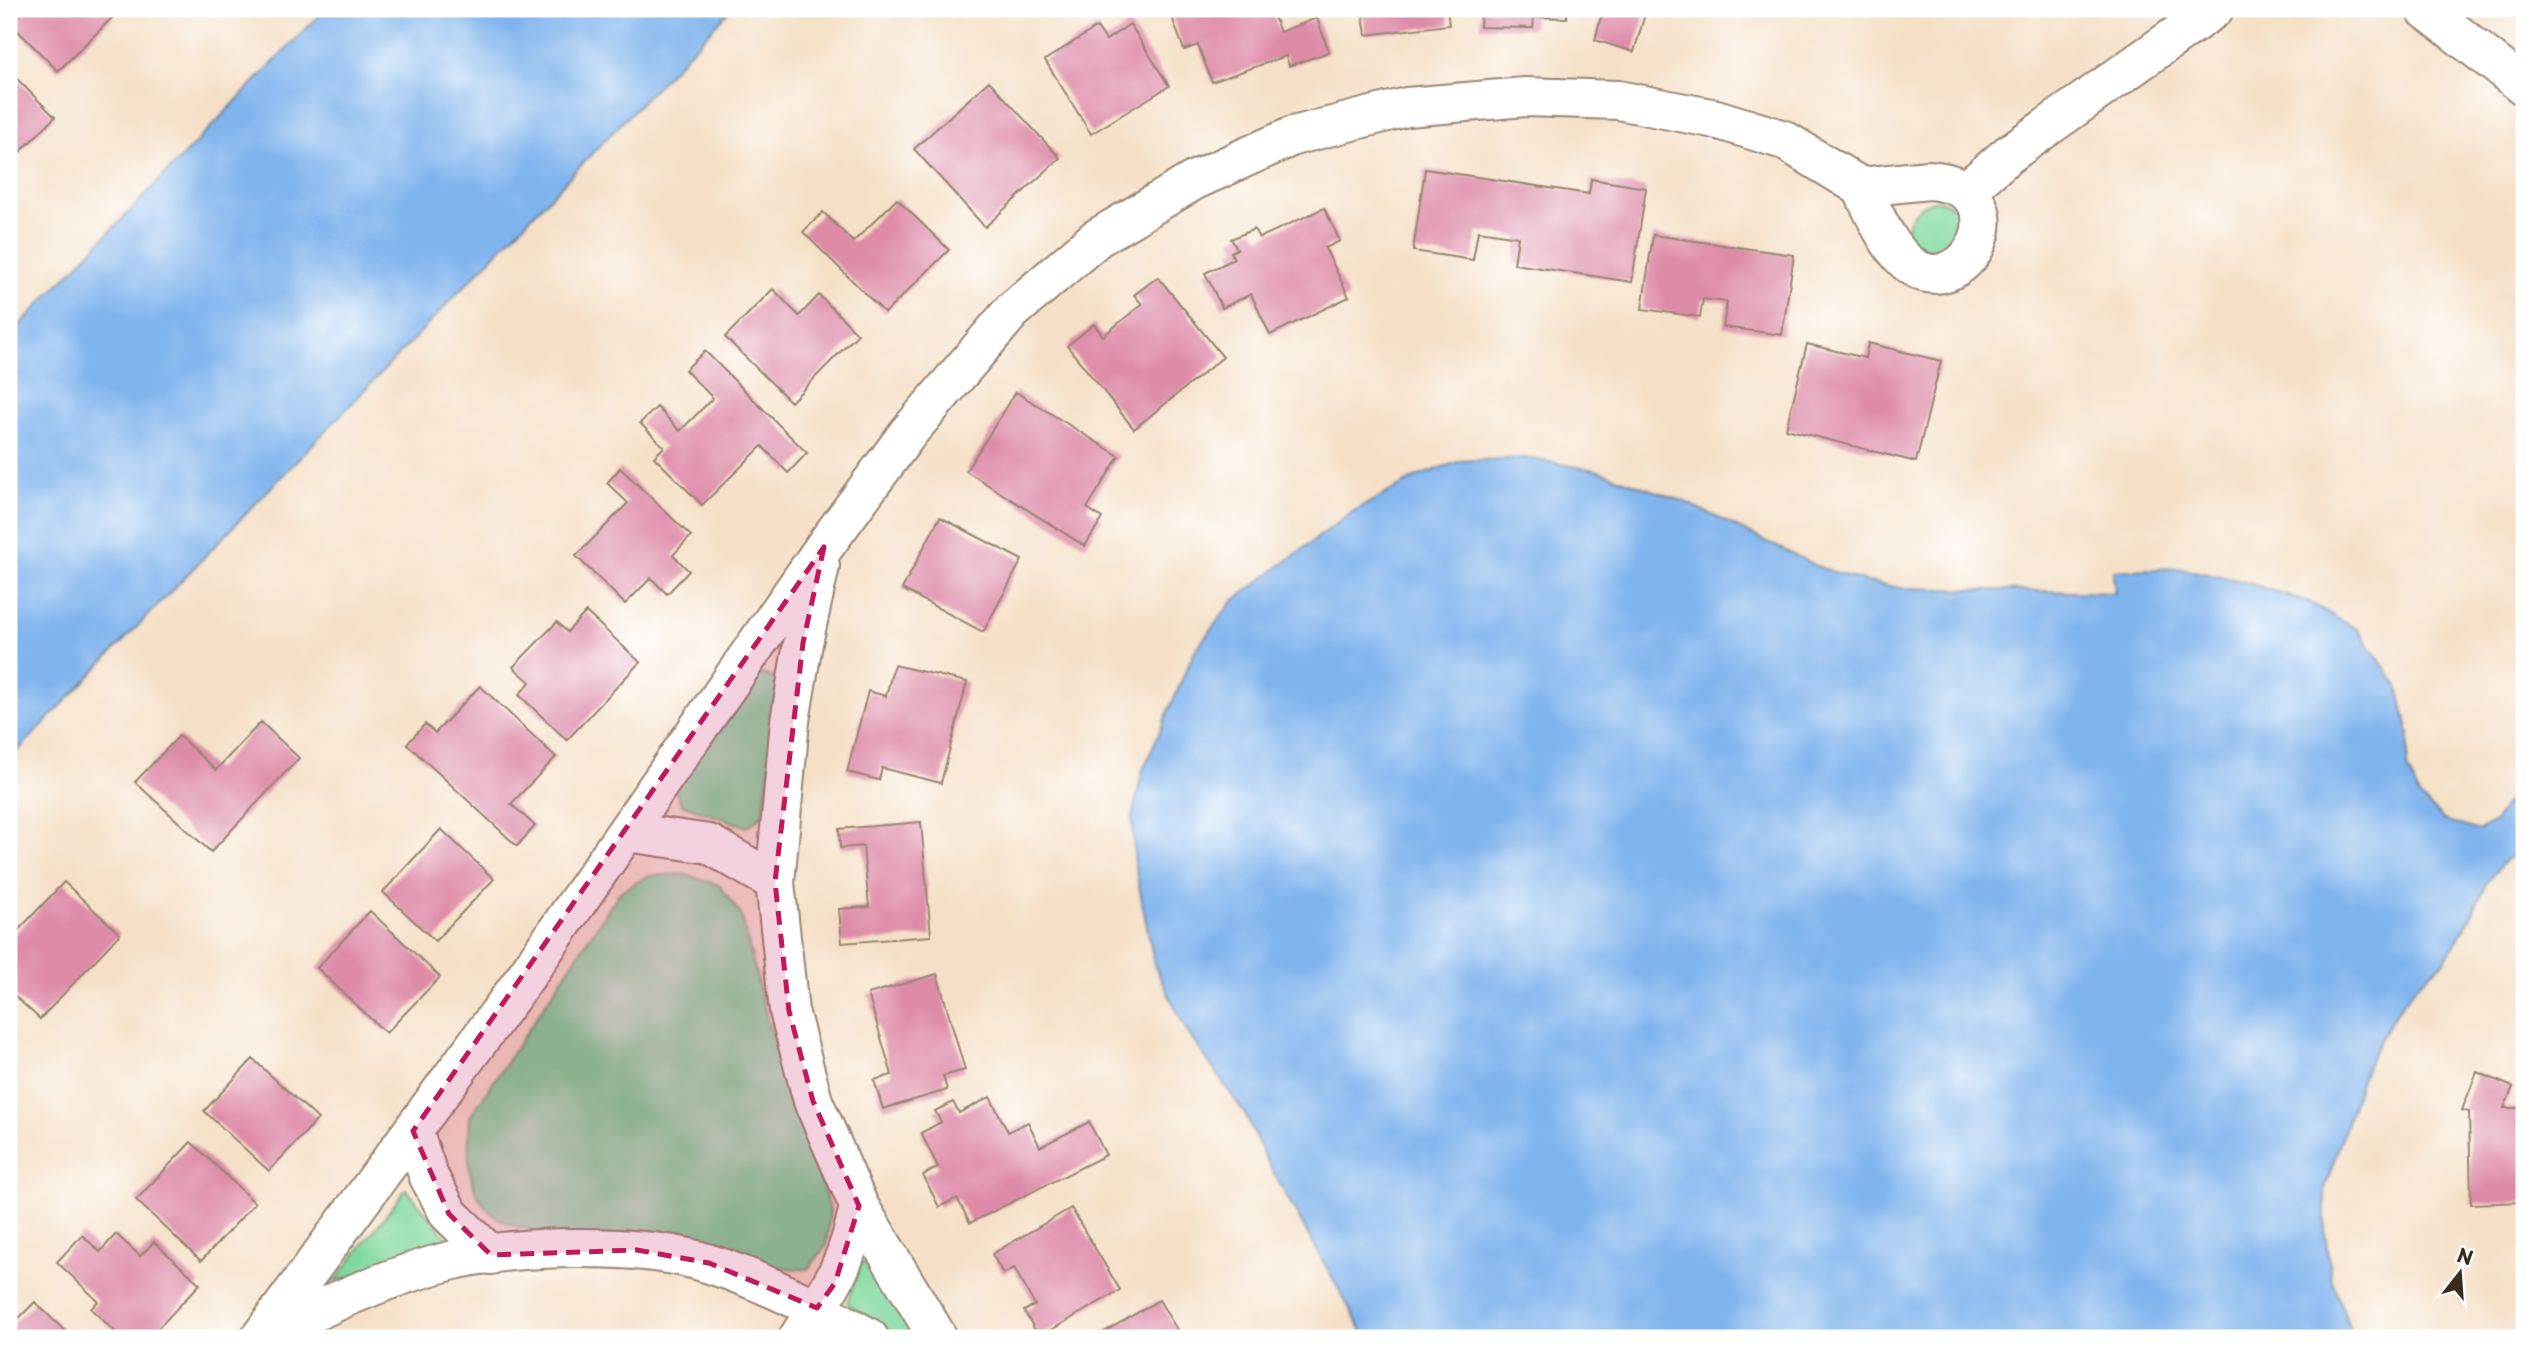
<svg xmlns="http://www.w3.org/2000/svg" width="2533" height="1347" viewBox="0 0 2533 1347" font-family="'Playpen Sans',sans-serif">
  <style>
    .green { fill: #7fd89d; stroke: #5d815e; stroke-width: 2 }
    .water { fill: #7fb4ed; stroke: #5d6f86; stroke-width: 2 }
    .building { fill: #de8ba8 }
    .lines { fill: none; stroke-linecap: round; stroke-linejoin: round }
    .street-casing { stroke: #988572; stroke-width: 42 }
    .street { stroke: #fff; stroke-width: 38 }
    .marked { fill: #c2185b; fill-opacity: 0.2; stroke: #c2185b; stroke-width: 5; stroke-dasharray: 14 9; stroke-linejoin: round }
  </style>
  <rect width="100%" height="100%" fill="#fff"/>
  <filter id="ink" filterUnits="userSpaceOnUse"><feTurbulence type="fractalNoise" baseFrequency=".0143" numOctaves="2"/><feDisplacementMap in="SourceGraphic" scale="14" xChannelSelector="R" yChannelSelector="G"/><feConvolveMatrix kernelMatrix="1 2 1 2 8 2 1 2 1" color-interpolation-filters="sRGB"/></filter>
  <filter id="wash" filterUnits="userSpaceOnUse"><feTurbulence type="fractalNoise" baseFrequency=".00686" numOctaves="4" result="noise"/><feDisplacementMap in="SourceGraphic" scale="28" xChannelSelector="R" yChannelSelector="G"/><feGaussianBlur stdDeviation="1.57" result="paint"/><feColorMatrix in="noise" values="0 0 0 0 0 0 0 0 0 0 0 0 0 0 0 0 0 1.4 0 .05"/><feComposite in="paint" operator="in"/></filter>
  <g filter="url(#wash)">
    <rect width="100%" height="100%" fill="#f5e0c7"/>
    <path class="green" d="M1940 200 1960 209 1970 228 1938 264 1907 241C1904 218 1917 203 1940 200Z
      M753 671 783 681 763 815 747 827 681 804 674 787Z
      M683 874 719 885 741 915 767 1019 830 1210 826 1246 808 1269C770 1271 736 1252 699 1246 653 1239 527 1242 495 1216 464 1191 468 1152 470 1117L620 892 648 876Z
      M406 1189 457 1250 335 1281Z
      M870 1262 925 1338H898L847 1303 861 1263Z"/>
    <path class="water" d="M325 9H731L9 760V336Z
      M1525 458 1596 470 1683 501 1821 568 1863 581 1901 588 2115 593 2113 571 2177 568 2242 581 2309 602 2358 630 2398 686 2409 735 2407 767 2419 796 2444 820 2479 831 2494 822 2524 776V852L2506 859 2486 883 2472 915 2444 962 2416 986 2389 1023 2364 1071 2325 1188V1234L2331 1277 2353 1338H1366L1267 1161 1245 1114 1188 1033 1155 967 1135 866 1132 818 1143 770 1194 652 1232 602 1352 512 1419 476 1460 461Z"/>
    <g id="blocks">
      <path class="building" d="M9 9H121L58 71 9 22Z
        M1169 9H1271L1280 32 1317 18 1329 52 1289 66 1286 56 1212 82 1198 45 1184 50Z
        M1362 9H1447L1449 25 1366 35Z
        M1481 9H1567V18L1534 17 1533 28 1480 27Z
        M1603 9H1653L1645 14 1634 52 1595 40Z
        M1130 24 1169 86 1091 134 1045 60 1097 27 1106 40Z
        M9 71 55 117 9 163Z
        M989 81 1060 158 985 227 914 149Z
        M1425 169 1589 194 1591 179 1646 188 1632 282 1514 264 1518 237 1478 231 1473 260 1413 251Z
        M897 199 949 250 885 313 803 232 823 212 853 242Z
        M1324 208 1340 241 1325 248 1349 297 1270 335 1251 294 1222 308 1205 273 1234 259 1231 252 1237 249 1231 239 1254 229 1259 238Z
        M1653 235 1794 255 1782 335 1723 327 1727 302 1703 299 1700 317 1642 309Z
        M1158 277 1223 357 1134 429 1067 346 1094 324 1103 336 1142 304 1134 295Z
        M773 289 799 316 819 295 858 334 791 402 725 337Z
        M1868 343 1941 361 1916 462 1786 429 1807 344 1865 358Z
        M705 351 807 453 788 473 762 446 702 505 654 457 664 447 640 423 657 407 680 431 713 398 685 370Z
        M1016 392 1119 456 1087 508 1102 518 1085 546 966 471Z
        M620 468 691 536 673 555 689 571 667 594 651 578 625 604 576 556 628 503 607 483Z
        M940 517 1022 560 983 632 902 589Z
        M586 612 640 662 567 740 519 695 530 682 513 667 557 622 567 632Z
        M894 665 967 682 941 783 882 768 879 780 847 772 868 691 886 696Z
        M480 686 556 757 511 804 535 826 517 846 407 744 425 724 435 733Z
        M261 722 299 758 211 852 135 782 179 736 216 770Z
        M921 822 931 936 842 943 839 909 869 907 863 846 840 848 839 829Z
        M441 829 494 879 435 941 383 892Z
        M64 882 120 934 40 1019 9 991V940Z
        M370 911 440 977 386 1033 317 968Z
        M937 974 965 1070 943 1076 947 1090 883 1109 874 1080 892 1075 868 994Z
        M253 1059 318 1119 269 1171 204 1111Z
        M2477 1072 2513 1087 2504 1108H2524V1202L2471 1204 2469 1112 2462 1110Z
        M990 1097 1008 1132 1028 1122 1040 1147 1089 1122 1106 1155 970 1223 957 1198 939 1207 923 1175 938 1167 921 1133 941 1122 935 1111 953 1102 959 1113Z
        M191 1142 255 1203 201 1261 136 1200Z
        M1071 1208 1120 1290 1039 1337 1024 1311 1035 1305 1014 1268 1003 1274 992 1254Z
        M116 1234 140 1256 154 1242 200 1284 149 1338H122L91 1309 98 1301 57 1262 82 1235 100 1252Z
        M1159 1300 1182 1338H1094Z
        M35 1302 72 1338H9V1328Z"/>
    </g>
  </g>
  <g filter="url(#ink)">
    <use href="#blocks" fill-opacity="0" stroke="#988572" stroke-width="2"/>
    <g class="lines">
      <defs>
        <path id="street" d="M2425 9 2524 86
          M1928 180C2028 187 1967 303 1913 267 1888 250 1874 212 1861 187Z
          M1967 190 2009 154 2214 9
          M820 566 803 643 790 721 775 882 789 1011 813 1101 859 1206 938 1338
          M627 832 709 844 775 882
          M413 1131 429 1177 449 1214 491 1255
          M269 1334C326 1305 384 1278 446 1262 513 1244 645 1242 710 1264 766 1282 819 1309 869 1338
          M260 1338 519 986 824 547 908 433 1012 311 1097 238 1195 180 1293 136 1407 107 1525 97 1618 100 1716 119 1784 140 1861 187
          M798 1338C830 1288 847 1266 859 1206"/>
      </defs>
      <use href="#street" class="street-casing"/>
      <use href="#street" class="street"/>
    </g>
  </g>
  <path class="marked" d="M824 547 803 643 775 882 789 1011 813 1101 859 1206 835 1283 817 1308 709 1263 637 1250 491 1255 449 1214 413 1131Z"/>
  <rect width="2533" height="1347" fill="none" stroke="#fff" stroke-width="35"/>
  <g transform="translate(2460 1273) rotate(17)" stroke="#ffffff" stroke-width="5" paint-order="stroke">
  <path d="M0-5L12 26L0 18L-12 26Z" fill="#3b2a1e"/>
  <text y="-10" font-size="19" font-weight="bold" text-anchor="middle" fill="#3b2a1e">N</text>
  </g>
</svg>
